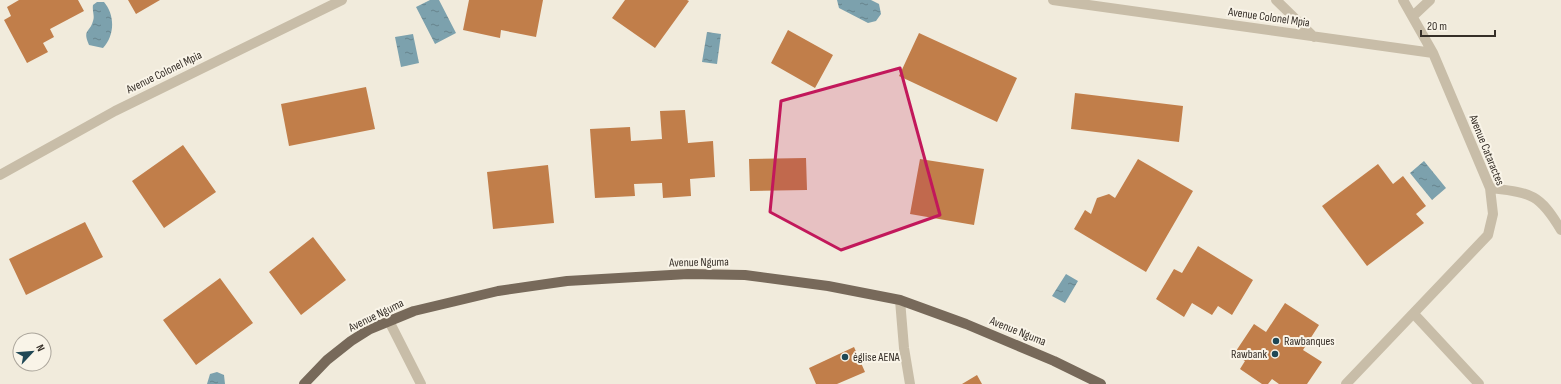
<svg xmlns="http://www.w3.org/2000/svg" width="1561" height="384" viewBox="0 0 1561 384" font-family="'Sofia Sans Condensed',sans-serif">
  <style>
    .water { fill: url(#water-ripples) }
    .building { fill: #c17e4a }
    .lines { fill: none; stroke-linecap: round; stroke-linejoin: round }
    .minor { stroke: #c8bda8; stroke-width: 10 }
    .major { stroke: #77695a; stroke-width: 10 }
    .marked { fill: #c2185b; fill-opacity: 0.2; stroke: #c2185b; stroke-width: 3; stroke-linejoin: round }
    .poi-dot { fill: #1f4755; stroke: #f9f4e8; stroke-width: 1.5 }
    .labels { text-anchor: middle; stroke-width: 4; stroke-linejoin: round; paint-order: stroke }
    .street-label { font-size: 12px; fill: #362f28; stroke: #f9f4e8 }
    .poi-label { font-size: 12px; fill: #362f28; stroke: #f9f4e8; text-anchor: start }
  </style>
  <defs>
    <pattern id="water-ripples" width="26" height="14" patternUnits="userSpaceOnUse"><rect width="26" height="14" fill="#7ca1ad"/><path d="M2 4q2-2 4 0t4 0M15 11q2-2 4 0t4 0" fill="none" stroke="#66848d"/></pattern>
  </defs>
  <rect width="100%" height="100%" fill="#f1ebdc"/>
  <path class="water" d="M430 0H439L456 33 435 44 416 7Z
    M837 0H871L879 4 881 14 876 21 868 23 839 8Z
    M97 2H104C115 15 115 35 103 48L89 45C82 29 90 33 93 21 95 16 92 11 93 5Z
    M707 32 721 34 717 64 702 62Z
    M413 34 419 63 401 67 395 37Z
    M1424 161 1446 188 1432 200 1410 173Z
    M1066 274 1078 281 1065 303 1052 296Z
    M217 372 224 375 225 384H207L210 374Z"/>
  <path class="building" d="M19 0H78L84 11 50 29 54 37 43 43 48 52 27 63 4 20 11 16 7 7Z
    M128 0H160L136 14Z
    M469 0H543L536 37 501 30 500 38 463 30Z
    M625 0H687L689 1 655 48 612 18Z
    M788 30 833 55 815 88 771 63Z
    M919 33 1017 78 997 122 899 76Z
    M366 87 375 129 289 146 281 104Z
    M1075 93 1183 106 1179 142 1071 129Z
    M685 110 688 143 713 141 715 177 690 179 691 196 663 198 662 183 634 184 635 196 595 198 590 129 630 127 631 141 662 139 660 111Z
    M183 145 216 192 164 228 132 181Z
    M806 158 807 190 750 191 749 159Z
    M920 159 984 169 974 225 910 214Z
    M1138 159 1193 191 1146 272 1074 229 1085 210 1091 214 1097 198 1109 194 1115 198Z
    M1378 164 1393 184 1403 176 1426 206 1416 214 1424 223 1367 266 1322 206Z
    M548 165 554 223 493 229 487 172Z
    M85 222 103 257 26 295 9 259Z
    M313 237 346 280 301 315 269 272Z
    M1198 246 1253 280 1232 315 1218 306 1212 315 1192 303 1184 317 1156 299 1174 269 1182 273Z
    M220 278 253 323 196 365 163 320Z
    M1285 303 1319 325 1303 350 1322 362 1307 384H1279L1272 379 1268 384H1262L1240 369 1245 361 1234 354 1254 324 1266 332Z
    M854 347 865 372 837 384H816L809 368Z
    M977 375 982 384H962Z"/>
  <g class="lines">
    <path class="minor" d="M1053 0 1433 53
      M1276 0 1314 37
      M1413 16 1430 0
      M0 175 115 111 342 0
      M1490 188C1531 193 1539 193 1561 230
      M900 300 904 348 910 384
      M1414 314 1479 384
      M389 321 421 384
      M1346 384 1488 235 1493 214 1490 188 1433 53 1403 0"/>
    <path class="major" d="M304 384 327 360 351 341 370 329 414 311 498 291 567 281 688 274 745 275 828 286 900 300 966 324 1054 361 1101 384"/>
  </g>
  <path class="marked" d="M900 68 940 215 841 250 770 212 781 101Z"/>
  <g class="poi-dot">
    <circle cx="1276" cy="341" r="4"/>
    <circle cx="1275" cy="354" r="4"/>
    <circle cx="845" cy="357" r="4"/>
  </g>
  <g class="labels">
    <g class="street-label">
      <text transform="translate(1269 17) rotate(8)" y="4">Avenue Colonel Mpia</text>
      <text transform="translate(164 72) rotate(-26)" y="4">Avenue Colonel Mpia</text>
      <text transform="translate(1487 150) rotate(68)" y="4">Avenue Cataractes</text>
      <text transform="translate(699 262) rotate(-1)" y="4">Avenue Nguma</text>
      <text transform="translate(376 315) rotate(-26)" y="4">Avenue Nguma</text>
      <text transform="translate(1018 331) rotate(22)" y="4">Avenue Nguma</text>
    </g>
    <g class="poi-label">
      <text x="1284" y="345">Rawbanques</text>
      <text x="1267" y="358" text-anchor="end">Rawbank</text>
      <text x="853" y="361">église AENA</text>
    </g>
  </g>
  <g transform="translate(32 352) rotate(64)"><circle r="19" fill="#f9f4e8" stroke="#aba59b"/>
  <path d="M0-3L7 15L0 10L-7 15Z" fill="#1f4755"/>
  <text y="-6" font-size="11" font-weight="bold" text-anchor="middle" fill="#362f28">N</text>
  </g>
  <path d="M1421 30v6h74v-6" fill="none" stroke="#362f28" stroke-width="2"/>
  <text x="1427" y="30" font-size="12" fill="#362f28" stroke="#f9f4e8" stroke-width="3" paint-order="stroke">20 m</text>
</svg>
